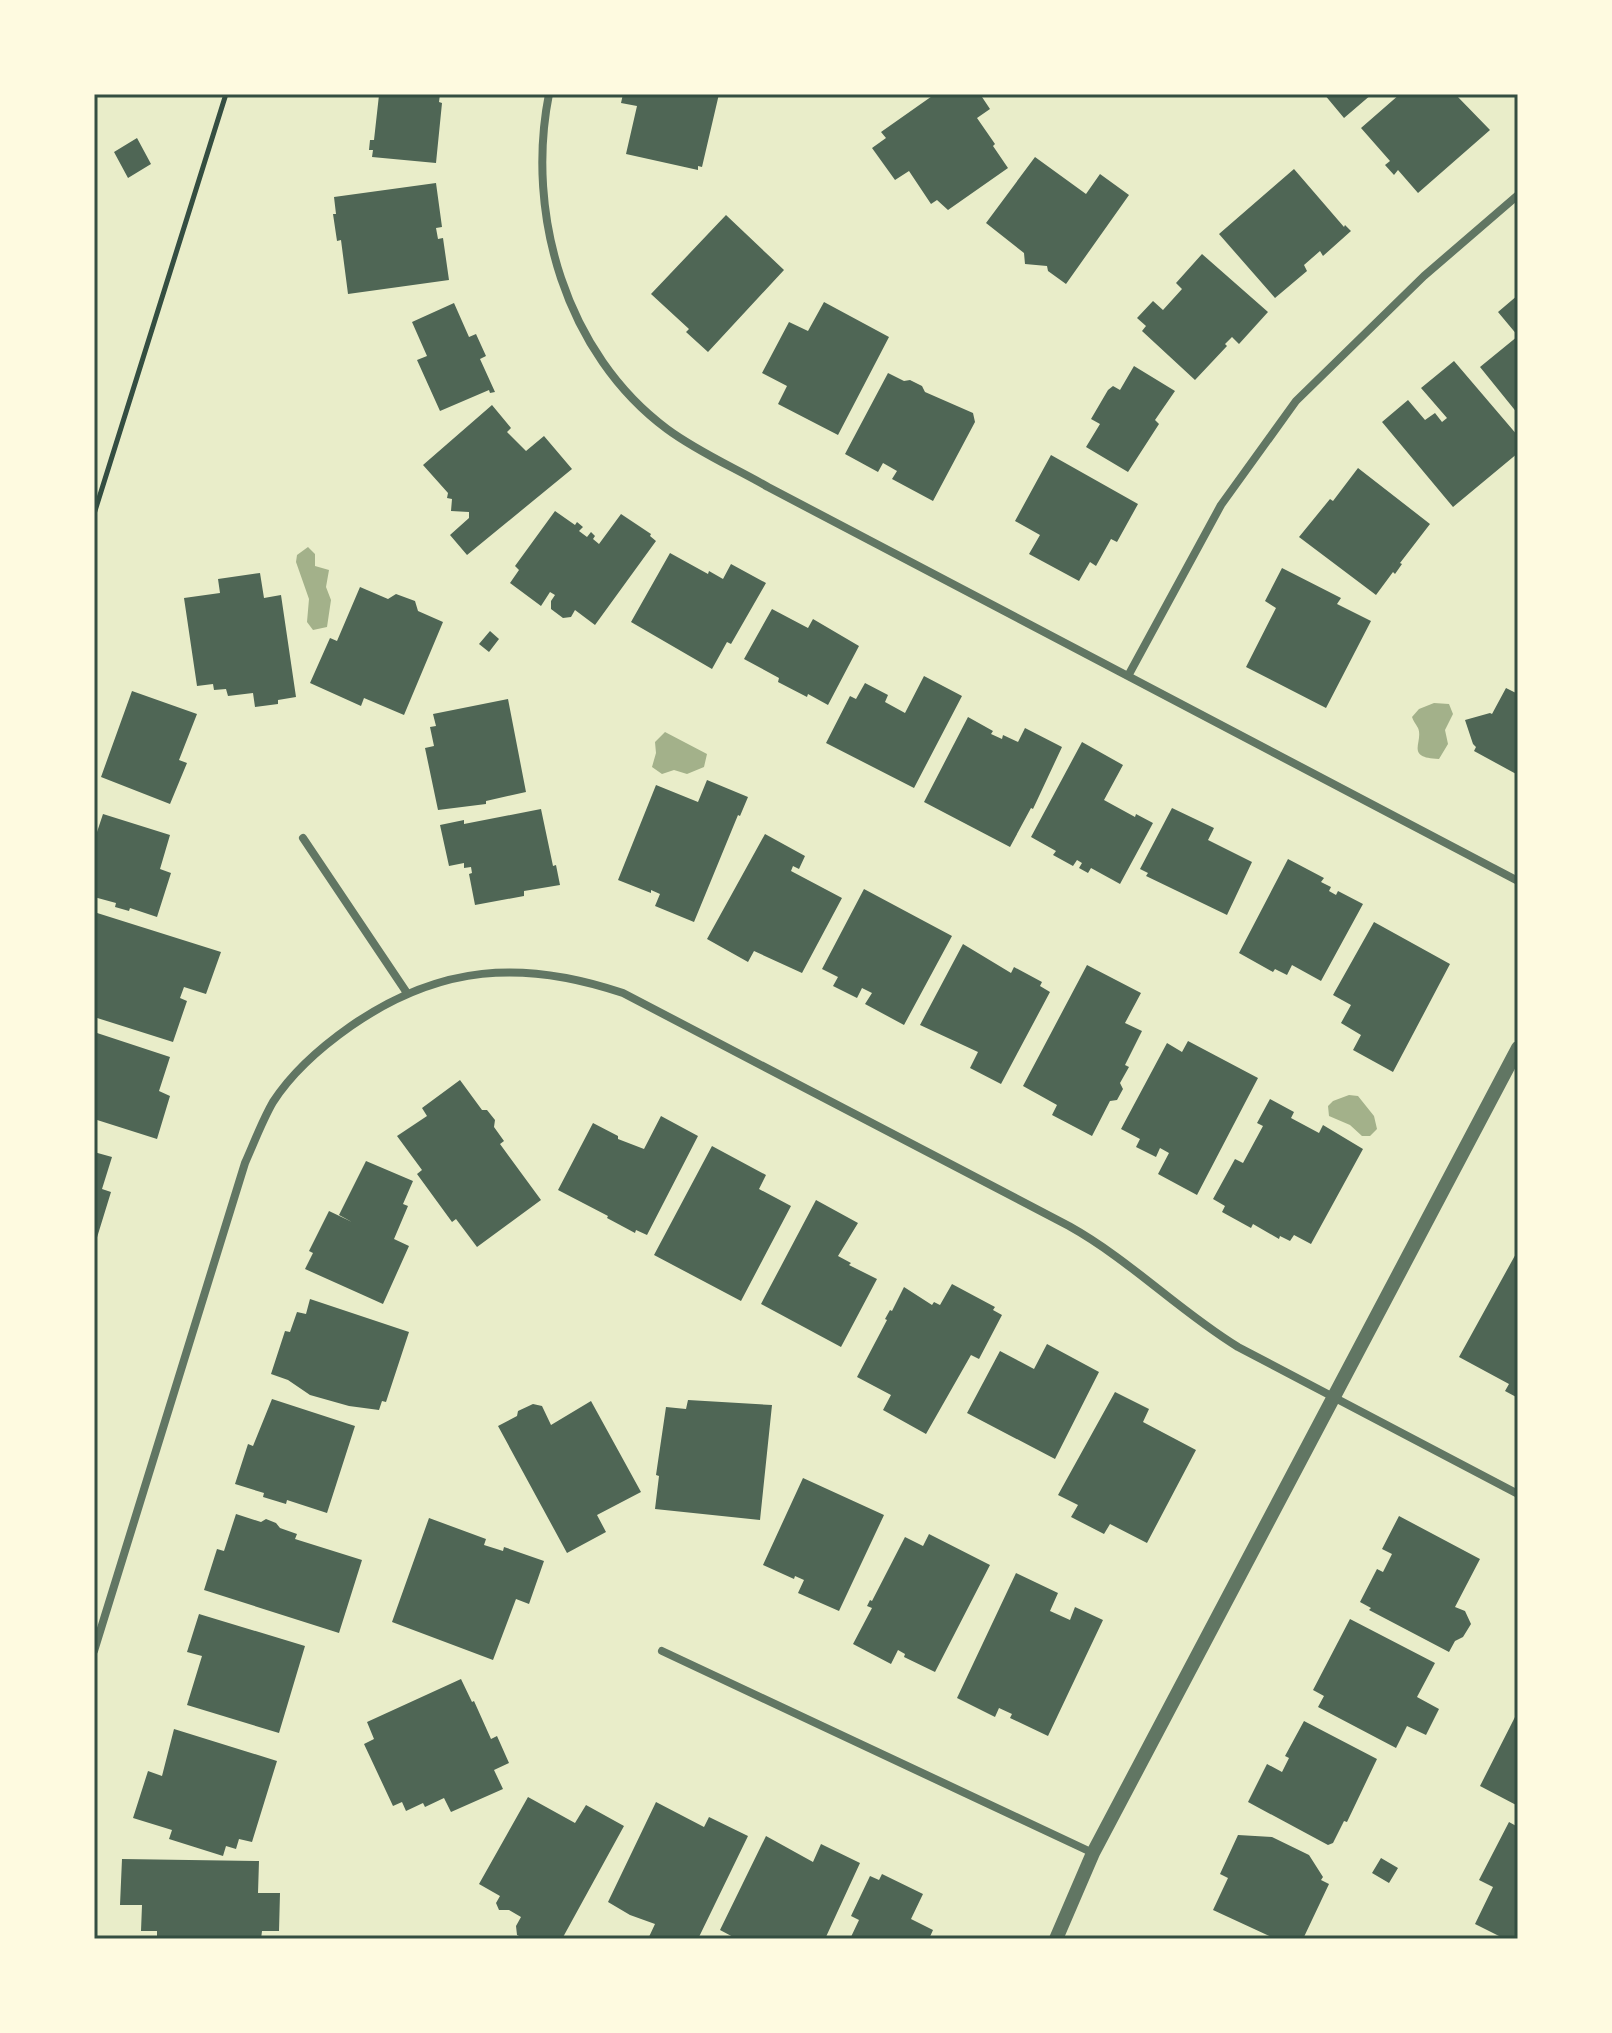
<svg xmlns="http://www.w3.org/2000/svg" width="1612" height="2033" viewBox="0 0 1612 2033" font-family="'Roboto Condensed',sans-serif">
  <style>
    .water { fill: #a3b18a }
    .building { fill: #4f6655 }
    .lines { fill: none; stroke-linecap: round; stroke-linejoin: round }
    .path { stroke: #344e41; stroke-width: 5 }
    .minor { stroke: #617663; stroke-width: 8 }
    .tertiary { stroke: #617663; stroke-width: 14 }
    .neatline { fill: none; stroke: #344e41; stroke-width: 3 }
  </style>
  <rect width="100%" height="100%" fill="#e9edc9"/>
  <path class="water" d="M308 547 315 554V566L329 570 326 587 331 600 327 627 313 630 307 622 309 599 296 562 297 555Z
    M1434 703 1449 704 1453 714 1445 730 1448 744 1439 759C1404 758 1424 742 1418 728 1416 724 1413 721 1412 717L1419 709Z
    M665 732 707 754 704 767 687 774 674 770 662 774 652 767 656 753 655 742Z
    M1349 1095 1358 1096 1374 1116 1377 1129 1370 1136H1362L1350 1125 1329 1116 1328 1106 1333 1101Z"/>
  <path class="building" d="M391 94H440L439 102 442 103 436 163 372 157 373 150H369L370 140H374L379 95 391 97Z
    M623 94H719L702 167 698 166V170L626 154 637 106 621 103Z
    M935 94H980L990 109 977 118 995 144 993 146 1008 168 948 210 937 200 931 204 909 171 895 180 872 148 886 138 881 132Z
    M1324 94H1372L1344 118Z
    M1400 94H1451L1454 97 1456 95 1490 130 1418 193 1398 170 1394 175 1385 165 1390 161 1361 128Z
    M137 138 151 164 128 178 114 152Z
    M1035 157 1086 194 1100 174 1129 195 1066 284 1048 271 1047 266 1025 264 1024 253 986 223Z
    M1294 169 1344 227 1345 225 1351 231 1323 256 1320 251 1304 265 1307 271 1275 298 1219 234Z
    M436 183 442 227 436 228 438 239 443 238 449 280 348 294 341 240 337 241 333 214H336L334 197Z
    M726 215 784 270 708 352 686 332 689 329 651 294Z
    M1202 254 1268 312 1239 344 1232 337 1225 344 1227 346 1195 380 1142 331 1146 326 1137 318 1153 301 1163 310 1182 289 1176 283Z
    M1518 295V336L1498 312Z
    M824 302 889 337 838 435 778 404 787 386 762 373 789 322 808 331Z
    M454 303 469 337 476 334 486 356 480 359 495 392 490 393 489 390 440 411 417 360 427 356 412 322Z
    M1518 336V414L1480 367Z
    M1454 361 1518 436V453L1453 507 1382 422 1408 400 1425 420 1435 413 1442 422 1447 418 1421 388Z
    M1134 366 1175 391 1155 420 1159 424 1128 472 1086 447 1100 424 1091 419 1108 390 1113 386 1120 390Z
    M888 373 904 381 910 380 922 386 925 392 973 413 975 422 933 501 892 479 897 471 883 463 878 472 845 454Z
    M492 405 511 428 507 432 526 451 544 436 572 469 467 555 450 535 469 518V512L451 511 452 499 447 498 448 493 423 465Z
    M1051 455 1138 504 1117 542 1111 539 1096 566 1090 562 1079 581 1029 554 1040 535 1015 521Z
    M1358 468 1430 524 1400 563 1402 564 1395 574 1393 572 1376 595 1299 537 1330 499 1333 501Z
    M555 511 575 525 577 522 583 527 579 531 587 537 591 532 595 536 593 539 599 544 621 514 651 534 650 536 656 541 595 625 575 610 571 617 563 618 551 609V601L555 595 550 592 541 606 510 583 519 570 515 566Z
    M670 553 708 574 709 571 723 579 731 564 766 583 731 644 727 642 712 669 631 622Z
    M1282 568 1341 598 1337 604 1371 621 1326 708 1246 667 1276 608 1265 601Z
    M260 573 264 598 281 595 296 697 278 700V704L255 707 253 693 228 696 226 689 214 690 213 684 197 686 184 598 220 593 218 579Z
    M360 587 388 599 396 594 415 601 418 611 443 622 404 715 364 698 361 706 310 683 330 638 337 641Z
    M772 609 808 628 813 619 859 646 828 705 808 694 807 697 778 682 779 678 744 659Z
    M490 631 499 639 489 652 479 644Z
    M924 676 962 696 914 788 826 743 850 696 856 699 865 683 888 695 885 702 905 713Z
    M1506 688 1518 694V775L1474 751 1476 747 1473 744 1465 720 1490 713 1492 714Z
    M132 691 197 714 179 760 187 763 170 804 101 777Z
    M508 699 526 792 486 801V804L438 810 425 748 434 746 430 727 436 726 433 714Z
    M968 717 993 731 991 734 1002 739 1003 735 1018 742 1025 728 1062 747 1033 809 1031 808 1010 847 924 802Z
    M1082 742 1123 765 1104 800 1135 817 1136 814 1153 823 1120 884 1091 868 1088 873 1079 868 1082 863 1077 860 1073 866 1053 855 1056 851 1031 837Z
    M707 780 748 797 740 816 738 815 694 922 655 906 660 894 651 890V893L618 880 656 785 698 802Z
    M1172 808 1214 828 1208 840 1252 862 1227 915 1146 876 1148 873 1140 869Z
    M541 809 553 866 556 865 560 885 524 891V896L475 905 469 874 472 873 471 867 464 868V863L449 866 440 825 464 820V824Z
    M103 814 170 835 160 869 171 873 157 917 130 908 129 911 115 907 116 903 94 897V841Z
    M765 834 805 856 799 869 793 866 791 871 842 898 802 973 754 951 748 962 707 939Z
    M1288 859 1324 878 1321 882 1331 887 1329 891 1336 895 1338 891 1363 904 1321 981 1292 965 1287 975 1275 969 1273 972 1239 953Z
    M864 889 952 936 904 1025 865 1004 872 993 862 988 857 998 833 986 838 977 822 969Z
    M94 912 221 952 206 994 184 987 180 998 187 1001 173 1042 94 1017Z
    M1374 922 1450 964 1393 1072 1353 1050 1361 1035 1341 1023 1351 1005 1333 995Z
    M963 944 1011 973 1014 967 1042 982 1040 986 1050 992 1001 1084 970 1068 978 1052 920 1025Z
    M1087 965 1141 993 1125 1023 1142 1031 1125 1065 1129 1067 1120 1083 1123 1089 1117 1100 1110 1101 1092 1136 1052 1115 1057 1105 1023 1086Z
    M94 1032 170 1057 159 1091 170 1096 157 1139 94 1119Z
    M1188 1041 1258 1078 1197 1195 1158 1174 1169 1153 1160 1148 1156 1157 1136 1147 1140 1139 1121 1129 1167 1043 1182 1052Z
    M460 1080 482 1110H487L495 1120 494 1127 504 1141 500 1144 541 1200 477 1247 456 1219 452 1222 417 1174 422 1170 397 1136 427 1116 422 1108Z
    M1270 1099 1294 1112 1291 1118 1319 1133 1323 1125 1363 1149 1311 1244 1294 1235 1290 1241 1280 1236 1279 1239 1253 1224 1251 1228 1222 1212 1225 1206 1213 1199 1235 1159 1243 1163 1263 1126 1257 1123Z
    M661 1116 698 1136 647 1235 636 1230 635 1233 607 1218 608 1216 558 1190 593 1123 618 1136V1139L644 1149Z
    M712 1146 766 1175 759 1189 791 1206 741 1301 654 1255Z
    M94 1152 112 1157 102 1189 111 1192 95 1244Z
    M366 1161 413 1181 403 1204 408 1206 394 1239 409 1246 383 1304 305 1269 313 1253 309 1251 329 1211 352 1222 339 1215Z
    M816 1200 858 1223 838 1256 851 1263 849 1265 877 1279 841 1347 761 1304Z
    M1518 1250V1398L1505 1391 1509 1384 1459 1357Z
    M952 1284 995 1307 993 1310 1002 1315 979 1359 971 1355 926 1434 883 1410 891 1395 857 1377 887 1320 885 1319 890 1310 892 1311 904 1287 932 1305 934 1302 940 1305Z
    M310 1299 409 1332 386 1402 382 1401 379 1410 349 1406 310 1395 288 1380 271 1374 285 1331 290 1332 297 1312 306 1314Z
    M1047 1344 1099 1372 1055 1459 967 1413 1000 1351 1034 1369Z
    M1115 1392 1149 1409 1143 1422 1196 1450 1147 1543 1110 1524 1104 1534 1071 1517 1078 1505 1058 1495Z
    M272 1399 355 1426 327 1513 287 1500 286 1504 263 1497 264 1493 235 1484 248 1444 253 1446Z
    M688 1400 772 1405 760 1520 655 1509 659 1476 656 1475 666 1407 686 1409Z
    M591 1401 641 1492 597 1515 606 1532 567 1553 498 1426 517 1416 518 1411 533 1404 542 1406 551 1425Z
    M803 1478 884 1515 839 1611 798 1593 804 1580 795 1576 794 1579 763 1565Z
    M236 1514 261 1522 266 1519 276 1523 280 1528 297 1534 295 1539 362 1560 339 1633 204 1590 217 1549 224 1551Z
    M1399 1516 1480 1559 1455 1607 1465 1611 1471 1624 1463 1637 1455 1641 1449 1652 1369 1610 1371 1608 1360 1602 1377 1569 1383 1572 1392 1554 1382 1549Z
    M429 1518 486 1539 484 1545 503 1551 504 1547 544 1561 529 1604 516 1599 493 1660 392 1622Z
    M929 1534 990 1565 935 1672 904 1657 905 1654 898 1650 891 1664 853 1644 872 1608 867 1606 870 1600 872 1601 905 1537 923 1546Z
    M1016 1573 1058 1593 1050 1611 1070 1620 1075 1607 1103 1620 1048 1736 1010 1718 1012 1714 999 1708 995 1717 957 1698Z
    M199 1614 305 1646 279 1733 187 1705 202 1656 187 1652Z
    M1350 1619 1435 1663 1417 1697 1439 1709 1426 1735 1407 1726 1396 1748 1318 1707 1324 1696 1313 1690Z
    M461 1679 472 1702 474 1701 491 1739 497 1736 509 1763 494 1770 503 1789 451 1812 444 1798 425 1807 423 1803 406 1811 402 1802 393 1806 364 1744 374 1739 367 1722Z
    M1515 1717 1518 1719V1806L1480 1786Z
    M1304 1721 1377 1759 1347 1822 1344 1821 1333 1843 1328 1845 1248 1802 1267 1764 1282 1772 1289 1758 1285 1756Z
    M174 1729 277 1761 252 1842 239 1839 236 1849 226 1846 223 1856 169 1839 172 1830 133 1818 148 1771 162 1776Z
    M528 1797 575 1823 586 1805 624 1826 562 1939H525L517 1935 516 1926 521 1917 509 1910H499L496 1903 500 1896 479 1884Z
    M656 1802 704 1827 709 1817 748 1836 698 1939H648L655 1924 630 1915 608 1902Z
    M1509 1822 1518 1827V1939H1505L1475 1924 1493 1887 1479 1880Z
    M1238 1835 1272 1837 1309 1855 1323 1877 1321 1880 1329 1884 1303 1939H1276L1213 1910 1228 1878 1220 1874Z
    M766 1836 813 1862 821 1844 860 1863 825 1939H737L720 1930Z
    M1381 1858 1398 1868 1389 1883 1372 1873Z
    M122 1859 259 1861 258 1893H280L279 1931H262L261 1939H157V1931H141L142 1905H120Z
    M882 1874 923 1894 911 1919 933 1930 929 1939H850L859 1920 851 1916 870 1876 879 1880Z"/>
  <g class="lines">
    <path class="path" d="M94 514 226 94"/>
    <path class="minor" d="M549 94C525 214 566 354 667 429 698 452 735 468 768 487L1518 881
      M1128 676 1221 505 1296 401 1424 276 1518 195
      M303 838 407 993
      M94 1651 245 1163C254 1143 262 1121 273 1102 293 1071 321 1047 351 1026 439 965 522 959 623 993L1069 1226C1130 1260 1179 1311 1238 1347L1518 1494
      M662 1651 1093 1853"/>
    <path class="tertiary" d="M1056 1939 1093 1853 1518 1048"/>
  </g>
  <rect width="1612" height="2033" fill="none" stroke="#fefae0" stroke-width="192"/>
  <rect x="96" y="96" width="1420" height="1841" class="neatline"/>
</svg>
